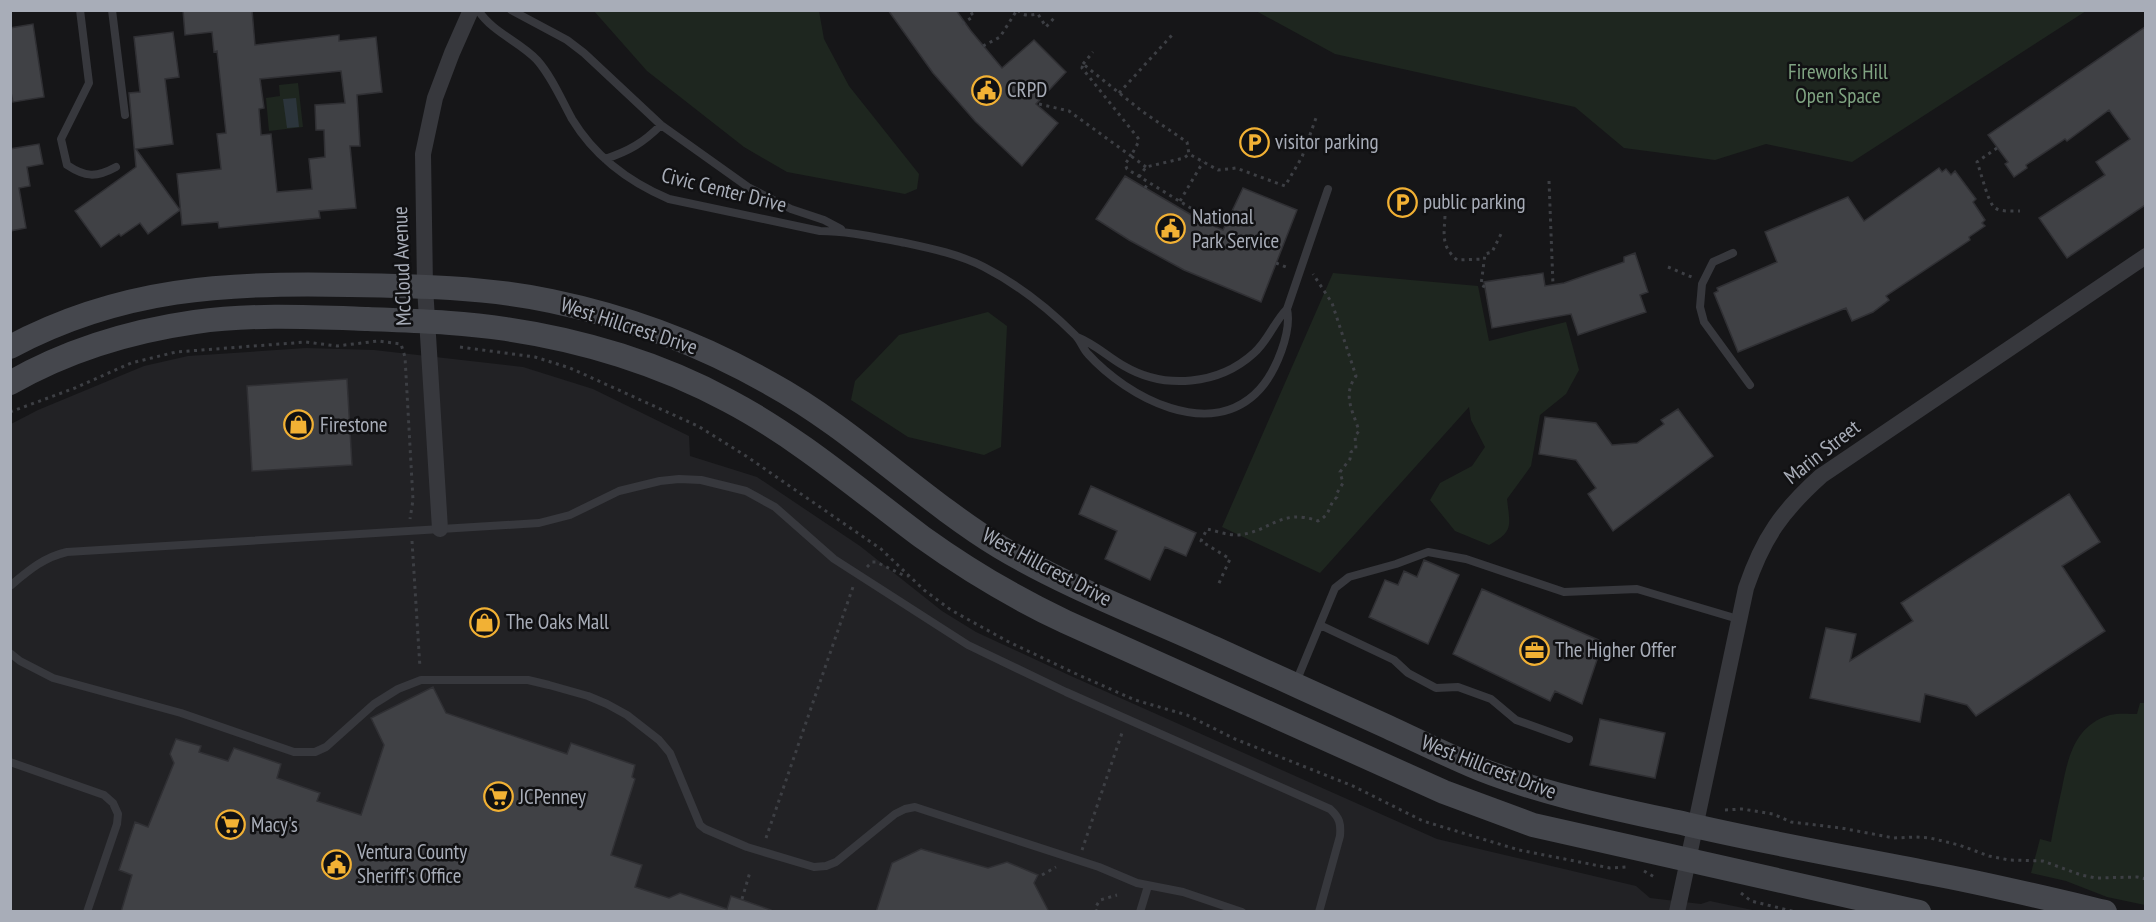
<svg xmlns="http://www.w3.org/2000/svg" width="2156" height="922" viewBox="0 0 2156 922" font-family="'PT Sans Narrow',sans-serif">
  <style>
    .built { fill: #222225 }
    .green { fill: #1e261f }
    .water { fill: #2c353c }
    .building { fill: #404145; stroke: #303034; stroke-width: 1.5; fill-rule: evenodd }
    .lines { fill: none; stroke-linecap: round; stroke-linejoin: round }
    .path { stroke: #3d3f44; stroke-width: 3; stroke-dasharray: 3 4.5; stroke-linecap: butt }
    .service { stroke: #37383d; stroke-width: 8 }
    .minor { stroke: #37383d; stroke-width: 16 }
    .secondary { stroke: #45474d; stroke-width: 24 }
    .labels { text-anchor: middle; stroke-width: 5; stroke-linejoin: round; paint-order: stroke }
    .park-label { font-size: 21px; fill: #7fa381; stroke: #111113 }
    .poi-label { font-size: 21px; fill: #a8adb8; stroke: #111113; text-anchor: start }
    .street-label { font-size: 21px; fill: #a8adb8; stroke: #111113 }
  </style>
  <rect width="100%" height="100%" fill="#161618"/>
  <path class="built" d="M306 348 374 350 523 367 593 389 689 436 690 456 757 477 860 546 942 611 976 632 1071 676 1437 839 1636 886 1650 898 1701 904 1710 901 1757 911 11 912V424L38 410 144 366 188 356Z"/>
  <path class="green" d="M594 11H819L824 39 849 86 919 174 917 189 905 194 787 172 744 147 647 71Z
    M1256 11H2086L1852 162 1766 144 1715 160 1624 148 1575 107 1335 54Z
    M298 83 303 127 269 131 266 98 280 96 279 85Z
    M1333 273 1478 286 1489 341 1566 322 1579 370 1566 394 1540 415 1531 466 1507 499C1510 526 1514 531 1489 545L1455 531 1430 500 1440 483 1472 466 1485 447 1471 420 1469 407 1320 573 1222 527Z
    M988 312 1007 326 1001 447 984 455 908 437 851 400 855 381 899 335Z
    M2140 703H2145V905L2107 897 2066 881 2031 873 2040 839 2051 842C2054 824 2058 806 2062 788 2068 757 2075 725 2110 715 2118 713 2129 714 2137 714Z"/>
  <path class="water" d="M296 98 299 127 287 128 283 99Z"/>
  <path class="building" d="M183 10H252L255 45 339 35V41L376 37 382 92 357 95 360 146H350L356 208 319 211 320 218 219 228 218 222 182 225 177 174 221 169 217 134 226 133 217 51 214 52 212 32 185 35ZM341 71 345 103 315 105 316 130H324L325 157 309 159 312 189 277 192 271 134 261 135 259 109 264 108 260 79Z
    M888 10H956L971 31 1002 68 1034 40 1066 72 1036 104 1058 123 1022 166 975 121 933 73Z
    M33 24 44 97 13 102 10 88V28Z
    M2145 27V205L2067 258 2039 218 2105 175 2096 162 2130 139 2109 110 2067 141 2065 139 2026 165 2027 168 2014 177 2005 164 2008 162 1988 135Z
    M173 32 179 77 165 79 173 144 136 149 180 210 148 234 140 223 121 236 119 234 101 247 75 211 136 167 129 93 140 92 134 37Z
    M39 144 43 164 27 167 30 186 19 188 26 228 10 231V149Z
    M1939 168 1942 172 1946 169 1951 175 1955 171 1976 199 1973 202 1985 220 1982 223 1985 226 1969 237 1970 240 1886 296 1889 300 1873 312 1852 321 1846 308 1738 352 1714 293 1718 291 1717 288 1777 262 1765 232 1848 197 1864 221Z
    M1125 176 1200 220 1223 230 1243 188 1297 210 1261 302 1184 270 1129 240 1096 219Z
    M1635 253 1648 292 1640 295 1646 312 1578 335 1571 314 1492 328 1484 282 1543 273 1545 286 1564 283 1624 262V257Z
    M347 379 352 465 252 471 247 386Z
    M1678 409 1713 456 1613 531 1588 494 1596 488 1576 460 1539 454 1545 417 1596 423 1612 445 1637 443 1664 424 1661 420Z
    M1091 486 1196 533 1186 556 1165 547 1150 580 1105 559 1117 531 1079 514Z
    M2069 494 2100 542 2062 566 2105 631 1976 716 1967 705 1925 694 1920 722 1810 698 1826 628 1856 634 1850 661 1913 621 1901 603Z
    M1424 560 1459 575 1428 644 1369 617 1385 580 1398 585 1404 571 1417 577Z
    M1482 589 1603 642 1582 704 1555 691 1550 701 1453 654Z
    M433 687 446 713 567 754 571 743 635 765 632 777 635 779 611 855 642 865 635 887 669 898 680 893 727 909 731 896 771 910V912H121L132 875 119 870 135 822 148 827 174 763 170 754 176 739 201 746 199 752 228 761 234 748 281 764 277 778 320 793 317 801 361 815 384 745 371 718Z
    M1600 719 1665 733 1655 778 1590 765Z
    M921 849 988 868 1007 862 1038 875 1034 883 1049 912H876L892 863Z"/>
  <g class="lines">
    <path class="path" d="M1018 10C1023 17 1030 15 1038 14L1046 27 1056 16
      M962 24 971 18 970 15 972 14 970 10
      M983 46 1000 37 1017 10
      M1083 64 1093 52
      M1119 93 1172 35
      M1039 104 1069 111 1131 156 1125 164 1127 169 1202 215 1228 218
      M1997 148 1977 162C1981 172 1988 203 1995 208 2001 212 2013 211 2020 211
      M1146 167 1131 156 1139 141 1138 138 1082 68 1083 64 1143 112 1187 142 1189 154 1218 170 1236 168 1285 186 1302 157 1316 118
      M1139 177 1146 167 1184 158 1189 154
      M1549 181 1553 285
      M1145 188 1148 183
      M1180 201 1203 162
      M1463 206 1500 207
      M1445 216C1444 235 1441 246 1457 260L1483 259
      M1276 263 1286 267
      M1668 267 1694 278
      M1485 287 1481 285 1485 254 1492 252 1501 234
      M460 347 535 357 570 368 698 426 746 456 881 549 924 590 951 610 1007 641 1072 672 1135 700 1187 715 1235 739 1353 786 1423 821 1519 850 1610 868 1626 867
      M10 412 75 388 131 363 176 352 306 342 337 346 378 341 401 344 405 357 413 500 410 519
      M412 541 420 668
      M867 567 872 562H876L903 575 909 576
      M1219 583 1230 559 1201 541 1207 529C1216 531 1227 535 1236 535 1268 534 1280 507 1318 521 1332 514 1327 506 1337 497V493L1343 483 1340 472 1350 459 1351 452 1356 449 1355 436 1359 431C1353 411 1342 395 1356 376L1332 303 1313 274
      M1725 810 1742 809 1773 814 1791 822 1841 828 1894 838 1915 837 1930 838 1959 845 1989 856 2009 860 2043 861 2081 875 2096 878 2137 877 2146 879
      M766 838 854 584
      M1082 850 1123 730
      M1644 871 1656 878
      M1042 875 1056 867
      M1741 893 1751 901 1796 912
      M742 899 750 872
      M1097 912 1095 908 1100 900 1117 895"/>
    <path class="service" d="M80 10 89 83 61 139 67 165C85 177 96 178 116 167
      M112 10 125 115
      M478 10C493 33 519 41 537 60 552 77 561 99 572 119 595 157 629 182 669 199L820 231C848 231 874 237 901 242 929 248 959 254 984 267 1017 284 1049 309 1075 335 1081 341 1083 349 1088 354 1127 397 1211 443 1260 389 1276 371 1292 332 1287 309
      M511 10 567 40 584 53 661 125 748 187 791 209 824 220 841 229
      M605 159C629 151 643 143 661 125
      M1733 253 1713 262 1702 284 1700 307 1704 322 1750 385
      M1077 337C1095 344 1108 357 1124 366 1165 390 1219 385 1254 353 1268 341 1274 322 1287 309L1328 189
      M10 586C28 571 44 557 67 552L539 523 570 515 619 491 660 481 679 479 701 480 746 491 775 507 834 559 968 645 1066 692 1330 809C1340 818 1341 824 1340 836L1319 912
      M1320 625 1394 660 1408 673 1436 688 1458 687 1491 699 1516 720 1569 739
      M10 653 20 661 53 678 181 713 294 752H315L326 747 374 704 398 689 421 680H528L549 685 588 696 607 704 627 715 659 740 670 753 700 825 705 829 747 847 814 867 826 866 836 862 895 814 905 809 915 807 1099 867 1137 883 1183 892 1242 912
      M1296 682 1335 588 1349 577 1396 564 1428 552 1466 559 1564 592 1637 589 1738 619
      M10 762 104 795 113 803 118 814 117 824 87 912
      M1140 912 1148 886"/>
    <path class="minor" d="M440 529 425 287 423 154 435 98 452 53 471 10
      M1677 912 1746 588C1763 538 1782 511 1821 476L2146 256"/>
    <path class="secondary" d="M10 347C120 288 228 282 349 285 416 286 485 287 551 301 628 317 703 345 771 384 853 429 920 498 1000 547 1067 587 1142 615 1214 648 1272 674 1330 701 1388 727 1418 741 1449 756 1480 769 1546 795 1617 809 1686 824 1767 843 1848 857 1929 873 1988 884 2046 898 2105 912
      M10 383C66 351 132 331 195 322 252 314 311 317 368 319 414 321 460 322 506 329 582 340 661 364 729 401 799 438 859 490 922 537 968 570 1015 598 1066 622L1444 792 1533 825 1919 912"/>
  </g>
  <defs>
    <symbol id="civic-ring" viewBox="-11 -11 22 22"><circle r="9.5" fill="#111113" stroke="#f2b134" stroke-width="1.5"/><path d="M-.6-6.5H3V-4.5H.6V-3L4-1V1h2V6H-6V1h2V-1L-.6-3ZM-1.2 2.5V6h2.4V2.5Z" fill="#f2b134"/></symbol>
    <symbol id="parking-ring" viewBox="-11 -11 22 22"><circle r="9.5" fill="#111113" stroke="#f2b134" stroke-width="1.5"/><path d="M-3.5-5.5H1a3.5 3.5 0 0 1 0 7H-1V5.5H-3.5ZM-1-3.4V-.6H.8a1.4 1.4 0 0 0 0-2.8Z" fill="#f2b134"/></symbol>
    <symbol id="shop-ring" viewBox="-11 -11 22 22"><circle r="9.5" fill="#111113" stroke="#f2b134" stroke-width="1.5"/><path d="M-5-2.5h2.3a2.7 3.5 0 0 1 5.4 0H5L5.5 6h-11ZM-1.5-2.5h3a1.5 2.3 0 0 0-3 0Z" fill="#f2b134"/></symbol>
    <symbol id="office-ring" viewBox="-11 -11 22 22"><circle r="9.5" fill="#111113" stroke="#f2b134" stroke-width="1.5"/><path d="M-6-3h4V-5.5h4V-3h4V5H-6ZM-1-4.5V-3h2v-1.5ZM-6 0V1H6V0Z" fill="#f2b134"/></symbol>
    <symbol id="supermarket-ring" viewBox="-11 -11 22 22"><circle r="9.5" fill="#111113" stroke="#f2b134" stroke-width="1.5"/><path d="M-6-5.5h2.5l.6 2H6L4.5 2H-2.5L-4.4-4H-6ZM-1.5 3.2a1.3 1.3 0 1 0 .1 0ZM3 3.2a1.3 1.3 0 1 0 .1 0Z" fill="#f2b134"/></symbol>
  </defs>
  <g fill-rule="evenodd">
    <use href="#civic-ring" x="970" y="74" width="33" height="33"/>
    <use href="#parking-ring" x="1238" y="126" width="33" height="33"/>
    <use href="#parking-ring" x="1386" y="186" width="33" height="33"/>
    <use href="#civic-ring" x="1154" y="212" width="33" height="33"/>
    <use href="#shop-ring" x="282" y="408" width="33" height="33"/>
    <use href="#shop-ring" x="468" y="606" width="33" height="33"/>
    <use href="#office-ring" x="1518" y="634" width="33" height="33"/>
    <use href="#supermarket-ring" x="482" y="780" width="33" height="33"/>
    <use href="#supermarket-ring" x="214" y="808" width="33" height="33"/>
    <use href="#civic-ring" x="320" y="848" width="33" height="33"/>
  </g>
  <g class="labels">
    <g class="park-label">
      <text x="1838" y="79">Fireworks Hill<tspan x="1838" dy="24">Open Space</tspan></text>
    </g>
    <g class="poi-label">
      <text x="1007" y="97">CRPD</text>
      <text x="1275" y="149">visitor parking</text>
      <text x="1423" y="209">public parking</text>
      <text x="1192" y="224">National<tspan x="1192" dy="24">Park Service</tspan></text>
      <text x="320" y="432">Firestone</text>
      <text x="506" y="629">The Oaks Mall</text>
      <text x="1555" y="657">The Higher Offer</text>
      <text x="519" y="804">JCPenney</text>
      <text x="251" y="832">Macy's</text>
      <text x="357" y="859">Ventura County<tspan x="357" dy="24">Sheriff's Office</tspan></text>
    </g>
    <g class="street-label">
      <text transform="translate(724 190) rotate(14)" y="7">Civic Center Drive</text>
      <text transform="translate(402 266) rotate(-92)" y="7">McCloud Avenue</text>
      <text transform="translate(629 326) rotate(18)" y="7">West Hillcrest Drive</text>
      <text transform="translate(1822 452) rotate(-38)" y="7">Marin Street</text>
      <text transform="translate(1047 567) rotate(28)" y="7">West Hillcrest Drive</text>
      <text transform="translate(1489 767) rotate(21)" y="7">West Hillcrest Drive</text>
    </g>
  </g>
  <rect width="2156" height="922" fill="none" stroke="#a8adb8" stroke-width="24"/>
</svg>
